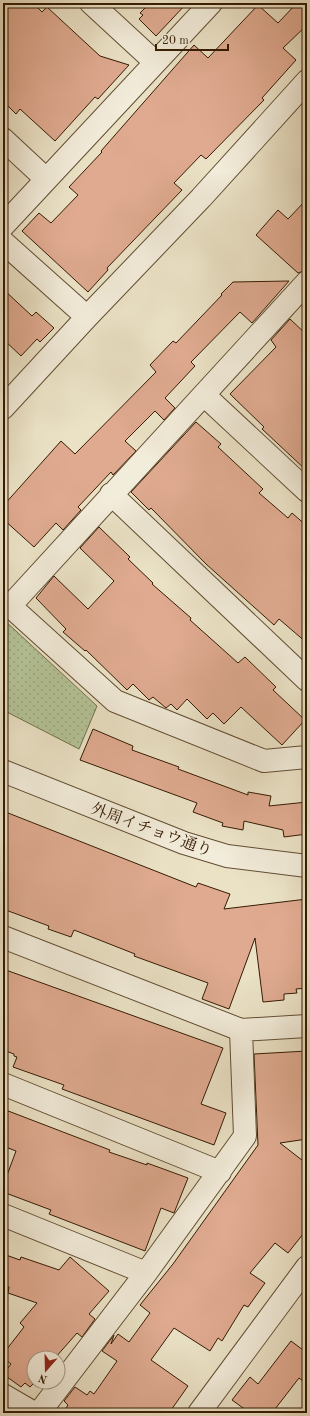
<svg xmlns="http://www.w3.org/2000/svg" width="310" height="1416" viewBox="0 0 310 1416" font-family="'Old Standard TT','Noto Serif JP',serif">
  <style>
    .park { fill: url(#park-dots); stroke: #74704d }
    .building { fill: #dfaa90; stroke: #351b02 }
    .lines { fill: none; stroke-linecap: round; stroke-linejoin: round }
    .minor-casing { stroke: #624d33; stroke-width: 24 }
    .minor { stroke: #f2ecda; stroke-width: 22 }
    .labels { text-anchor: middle; stroke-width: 3; stroke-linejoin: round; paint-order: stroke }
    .street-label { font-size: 16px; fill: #351b02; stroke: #f2ecda }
  </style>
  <defs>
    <pattern id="park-dots" width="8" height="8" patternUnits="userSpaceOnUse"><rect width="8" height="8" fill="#b4c498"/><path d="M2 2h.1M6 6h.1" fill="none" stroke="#9ba881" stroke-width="1.8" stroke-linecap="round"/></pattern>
  </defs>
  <rect width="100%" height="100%" fill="#ebe2c6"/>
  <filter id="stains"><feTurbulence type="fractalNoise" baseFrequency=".005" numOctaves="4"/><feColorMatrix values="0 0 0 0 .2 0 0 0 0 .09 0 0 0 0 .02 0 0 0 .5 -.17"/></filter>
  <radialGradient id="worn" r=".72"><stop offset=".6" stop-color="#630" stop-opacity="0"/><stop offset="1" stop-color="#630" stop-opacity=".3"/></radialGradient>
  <path class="park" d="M3 619 97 706 79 749 3 710Z"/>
  <path class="building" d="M3 3H33L42 12 47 7 100 56 129 65 98 99 95 97 55 141 20 109 16 114 3 101Z
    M150 3H187L156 36 139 19 143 15 140 13Z
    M297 3H307V25L283 48 296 60 262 98 264 100 206 159 201 155 174 183 182 190 107 268 108 270 88 292 22 231 39 213 51 223 78 195 69 187 102 152 101 151 194 45 208 58 258 5 278 23Z
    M307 199V270L298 273 256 235 278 210 288 219Z
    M289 281 252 323 240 312 191 362 195 366 165 398 175 408 164 420 155 411 125 441 136 451 113 475 111 472 78 507 81 510 63 530 56 523 34 547 3 519V506L61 441 75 454 156 372 150 365 173 341 176 343 222 295 221 294 233 282Z
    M3 289 32 316 36 312 54 328 40 342 37 339 21 356 3 339Z
    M290 319 307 335V471L262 429 264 427 230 394 276 347 271 340Z
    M196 422 221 444 218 447 263 489 259 493 288 518 292 513 307 526V643L279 619 274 625 206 564 151 508 149 510 131 492Z
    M99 527 130 557 128 559 153 583 152 584 191 618 190 620 238 663 245 657 276 687 273 690 305 720 282 745 241 707 224 724 213 713 207 719 187 699 177 710 171 704 166 708 153 697 149 700 133 684 127 690 86 650 85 651 63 632 66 629 36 598 54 576 88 609 114 581 80 548Z
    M93 729 133 746 132 750 179 767 178 769 248 795V792L271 796 269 806 307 802V834L284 837 283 830 244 821 243 830 222 826 223 823 193 812 197 803 80 760Z
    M3 811 196 887 198 883 230 894 224 909 307 899V988L296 989 297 993 284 994V1000L263 1002 255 938 229 1009 202 999 208 983 134 956 135 954 74 930 71 937 48 929 49 926 3 909Z
    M3 969 223 1048 201 1104 226 1113 214 1145 62 1089 64 1085 13 1067 17 1057 14 1056V1054L3 1050Z
    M307 1051V1139L280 1143 307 1164V1229L288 1253 275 1243 250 1273 265 1283 248 1307 244 1305 222 1341 218 1338 210 1351 174 1328 151 1360 188 1386 169 1413H63L68 1405 64 1401 75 1387 87 1395 90 1391 94 1394 117 1361 102 1351 114 1335 111 1344 118 1334 129 1342 150 1313 140 1305 173 1264 258 1145 254 1054Z
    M3 1109 110 1150 109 1152 147 1165V1163L188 1178 174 1213 161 1208 145 1251 49 1214 51 1210 3 1192V1186L16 1151 3 1146Z
    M3 1254 20 1260 21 1257 59 1270 70 1257 109 1291 89 1314 95 1319 82 1337 77 1333 55 1358H34L35 1382 30 1387 25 1383 21 1387 3 1374 11 1364 3 1358V1354L24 1327 20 1323 37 1303 8 1293 9 1287 3 1285Z
    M291 1341 307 1353V1384L299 1378 272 1413H250L232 1400 250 1377 258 1384Z"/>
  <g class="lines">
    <defs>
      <path id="minor" d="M91 3 155 62
        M3 139 46 179
        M3 226 211 3
        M3 242 87 317
        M307 282 10 606 115 701 264 761 307 757
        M204 395 307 491
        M3 408 87 317 201 198 307 81
        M111 494 307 680
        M3 771 184 843 227 856 307 866
        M3 937 241 1030 307 1026
        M3 1084 220 1172
        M3 1215 146 1273
        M3 1395 34 1413
        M39 1413 146 1273 245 1136 241 1030
        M199 1413 307 1267"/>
    </defs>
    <use href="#minor" class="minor-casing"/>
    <use href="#minor" class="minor"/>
  </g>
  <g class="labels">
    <g class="street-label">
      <text transform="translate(152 829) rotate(20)" y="6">外周イチョウ通り</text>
    </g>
  </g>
  <rect width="310" height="1416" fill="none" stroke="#ebe2c6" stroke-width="16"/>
  <rect x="4" y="4" width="302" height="1408" fill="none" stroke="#351b02" stroke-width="2"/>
  <rect x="8" y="8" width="294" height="1400" fill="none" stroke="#351b02"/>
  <g transform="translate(46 1370) rotate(200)"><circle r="19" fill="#f2ecda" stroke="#a69884"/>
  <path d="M0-3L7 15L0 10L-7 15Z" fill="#8f2418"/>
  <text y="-6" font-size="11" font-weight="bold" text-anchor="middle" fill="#351b02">N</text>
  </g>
  <path d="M156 44v6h72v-6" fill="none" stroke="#351b02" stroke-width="2"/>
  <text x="162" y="44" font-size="12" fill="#351b02" stroke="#f2ecda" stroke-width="3" paint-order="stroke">20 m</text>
  <rect width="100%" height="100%" filter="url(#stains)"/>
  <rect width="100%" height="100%" fill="url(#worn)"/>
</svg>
